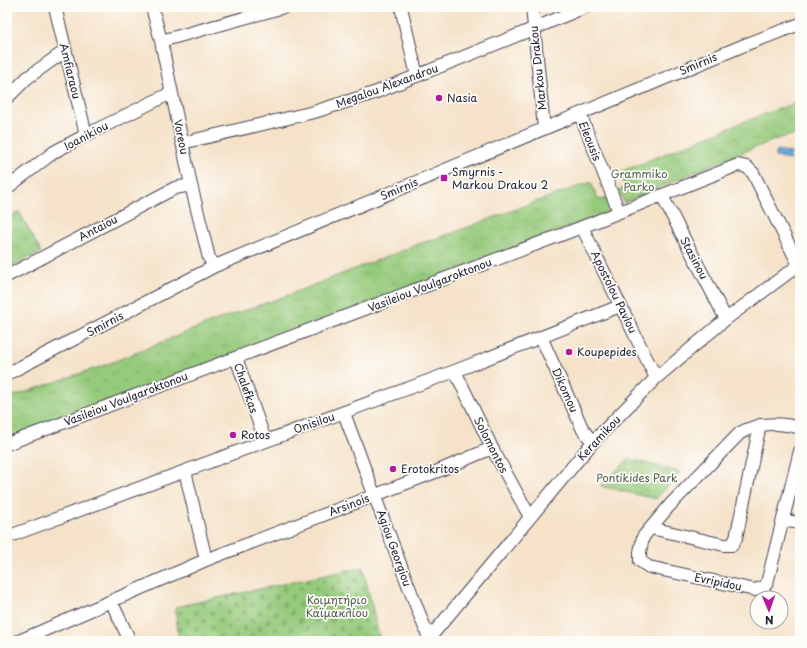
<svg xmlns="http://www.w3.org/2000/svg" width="807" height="648" viewBox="0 0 807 648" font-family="'Playpen Sans',sans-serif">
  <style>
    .cemetery { fill: url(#cemetery-stones); stroke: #5c765b }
    .park { fill: url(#park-crowns); stroke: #5c765b }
    .water { fill: #60aad8; stroke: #41668a }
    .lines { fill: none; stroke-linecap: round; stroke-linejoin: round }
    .minor-casing { stroke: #423f50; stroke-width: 14 }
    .minor { stroke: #fff; stroke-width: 12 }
    .poi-dot { fill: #b5179e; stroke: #fdfcf7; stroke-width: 1.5 }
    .labels { text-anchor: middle; stroke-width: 3.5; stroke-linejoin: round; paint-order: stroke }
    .street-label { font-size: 11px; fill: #22223b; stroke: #fdfcf7 }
    .poi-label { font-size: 11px; fill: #22223b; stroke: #fdfcf7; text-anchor: start }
    .park-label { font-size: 11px; fill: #4b5d51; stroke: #fdfcf7 }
  </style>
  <defs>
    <pattern id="cemetery-stones" width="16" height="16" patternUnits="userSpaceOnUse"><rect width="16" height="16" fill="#96ca7b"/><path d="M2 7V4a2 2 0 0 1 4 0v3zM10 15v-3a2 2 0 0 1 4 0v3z" fill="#81ad6b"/></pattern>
    <pattern id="park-crowns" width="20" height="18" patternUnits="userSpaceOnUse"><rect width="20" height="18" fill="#96ca7b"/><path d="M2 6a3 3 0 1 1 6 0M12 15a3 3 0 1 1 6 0" fill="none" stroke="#81ad6b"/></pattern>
  </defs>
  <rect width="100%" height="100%" fill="#fdfcf7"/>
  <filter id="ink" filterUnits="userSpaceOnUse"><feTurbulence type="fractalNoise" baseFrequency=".025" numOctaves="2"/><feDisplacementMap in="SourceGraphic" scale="8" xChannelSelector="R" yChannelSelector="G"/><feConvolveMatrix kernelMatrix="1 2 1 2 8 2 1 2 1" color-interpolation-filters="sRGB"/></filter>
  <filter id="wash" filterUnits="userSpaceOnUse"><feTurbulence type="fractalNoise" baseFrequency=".012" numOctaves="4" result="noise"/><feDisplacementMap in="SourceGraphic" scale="16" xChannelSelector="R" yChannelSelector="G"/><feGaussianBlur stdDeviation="0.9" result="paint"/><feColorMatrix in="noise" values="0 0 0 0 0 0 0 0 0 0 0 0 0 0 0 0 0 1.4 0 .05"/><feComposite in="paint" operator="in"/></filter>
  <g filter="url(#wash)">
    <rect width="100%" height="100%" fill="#f5e2c9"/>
    <path class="cemetery" d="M363 567 380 641H179L175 607Z"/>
    <path class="park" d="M800 101V133L780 138 723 160 624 203 619 190 625 187 620 172 738 124Z
      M591 182 598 199 602 200 608 197 611 205V211L7 440V387L9 386 14 396 108 364 214 321 283 297 419 244 447 235 535 202Z
      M19 211 41 252 7 270V218L8 219Z
      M629 459 681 472 656 499 600 486Z"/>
    <path class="water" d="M777 150 791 153 790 160 775 157Z"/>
  </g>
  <g filter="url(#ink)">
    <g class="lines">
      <defs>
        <path id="minor" d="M55 7 86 135
          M152 7 161 41 191 185 209 258 215 266
          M401 7 417 76
          M532 7 544 128
          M161 41 284 7
          M7 98 27 78 65 51
          M580 114 619 212
          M182 143 314 112 374 93 533 29 585 7
          M7 188 54 152 86 135 171 93
          M662 196 726 319
          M582 227 656 378
          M7 276 175 188 191 185
          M541 337 583 430 593 442
          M236 358 265 440
          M455 371 492 448 530 517
          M7 374 215 266 747 44 800 24
          M344 413C372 488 399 564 429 638
          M800 428C779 422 760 422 740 433L670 505 643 537 640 552V561L649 567 755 590 764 587 767 583 800 451
          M7 444 582 227 738 165 747 167 753 173 799 265
          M185 471 206 560
          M783 520 800 523
          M651 528 724 545H732L736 538 760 425
          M7 537 455 371 620 306
          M111 601 130 641
          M19 641 206 560 438 471 492 448
          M427 641 593 442 633 401 656 378 726 319 800 264"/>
      </defs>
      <use href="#minor" class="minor-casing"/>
      <use href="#minor" class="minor"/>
    </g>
  </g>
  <g class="poi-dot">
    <circle cx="439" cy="98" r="4"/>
    <rect x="440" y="174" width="8" height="8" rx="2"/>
    <circle cx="569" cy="352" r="4"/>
    <circle cx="233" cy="435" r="4"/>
    <circle cx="393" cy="469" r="4"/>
  </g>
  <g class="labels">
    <g class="street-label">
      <text transform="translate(698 64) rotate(-23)" y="4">Smirnis</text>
      <text transform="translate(538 68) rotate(-96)" y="4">Markou Drakou</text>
      <text transform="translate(70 71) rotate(76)" y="4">Amfiaraou</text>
      <text transform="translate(387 86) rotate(-20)" y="4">Megalou Alexandrou</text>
      <text transform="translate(86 136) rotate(-28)" y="4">Ioanikiou</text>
      <text transform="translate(181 137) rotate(78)" y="4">Voreou</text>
      <text transform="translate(590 141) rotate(68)" y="4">Eleousis</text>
      <text transform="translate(399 189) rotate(-23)" y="4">Smirnis</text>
      <text transform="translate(98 228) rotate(-28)" y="4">Antaiou</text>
      <text transform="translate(694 258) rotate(62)" y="4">Stasinou</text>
      <text transform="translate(430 285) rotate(-21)" y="4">Vasileiou Voulgaroktonou</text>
      <text transform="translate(614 292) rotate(64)" y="4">Apostolou Pavlou</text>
      <text transform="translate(105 324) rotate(-28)" y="4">Smirnis</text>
      <text transform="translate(246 388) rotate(71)" y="4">Chalefkas</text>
      <text transform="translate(565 390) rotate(66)" y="4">Dikomou</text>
      <text transform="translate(126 399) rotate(-21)" y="4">Vasileiou Voulgaroktonou</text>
      <text transform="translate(314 423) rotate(-19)" y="4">Onisilou</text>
      <text transform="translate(599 438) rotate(-47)" y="4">Keramikou</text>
      <text transform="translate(491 445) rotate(63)" y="4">Solomontos</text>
      <text transform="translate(349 505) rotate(-21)" y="4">Arsinois</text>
      <text transform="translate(394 548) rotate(70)" y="4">Agiou Georgiou</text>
      <text transform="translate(718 582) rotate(12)" y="4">Evripidou</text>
    </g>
    <g class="poi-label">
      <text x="447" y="102">Nasia</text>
      <text x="452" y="176">Smyrnis -<tspan x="452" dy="13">Markou Drakou 2</tspan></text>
      <text x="577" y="356">Koupepides</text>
      <text x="241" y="439">Rotos</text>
      <text x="401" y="473">Erotokritos</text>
    </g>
    <g class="park-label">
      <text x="639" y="178">Grammiko<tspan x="639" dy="13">Parko</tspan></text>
      <text x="637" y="482">Pontikides Park</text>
      <text x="337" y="604">Κοιμητήριο<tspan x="337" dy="13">Καϊμακλίου</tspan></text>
    </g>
  </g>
  <rect width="807" height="648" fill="none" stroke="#fdfcf7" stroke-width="24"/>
  <g transform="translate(769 610) rotate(178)"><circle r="19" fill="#fdfcf7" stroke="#a5a5ac"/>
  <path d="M0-3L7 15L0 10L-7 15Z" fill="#b5179e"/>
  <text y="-6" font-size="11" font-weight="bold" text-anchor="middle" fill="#22223b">N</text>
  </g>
</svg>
